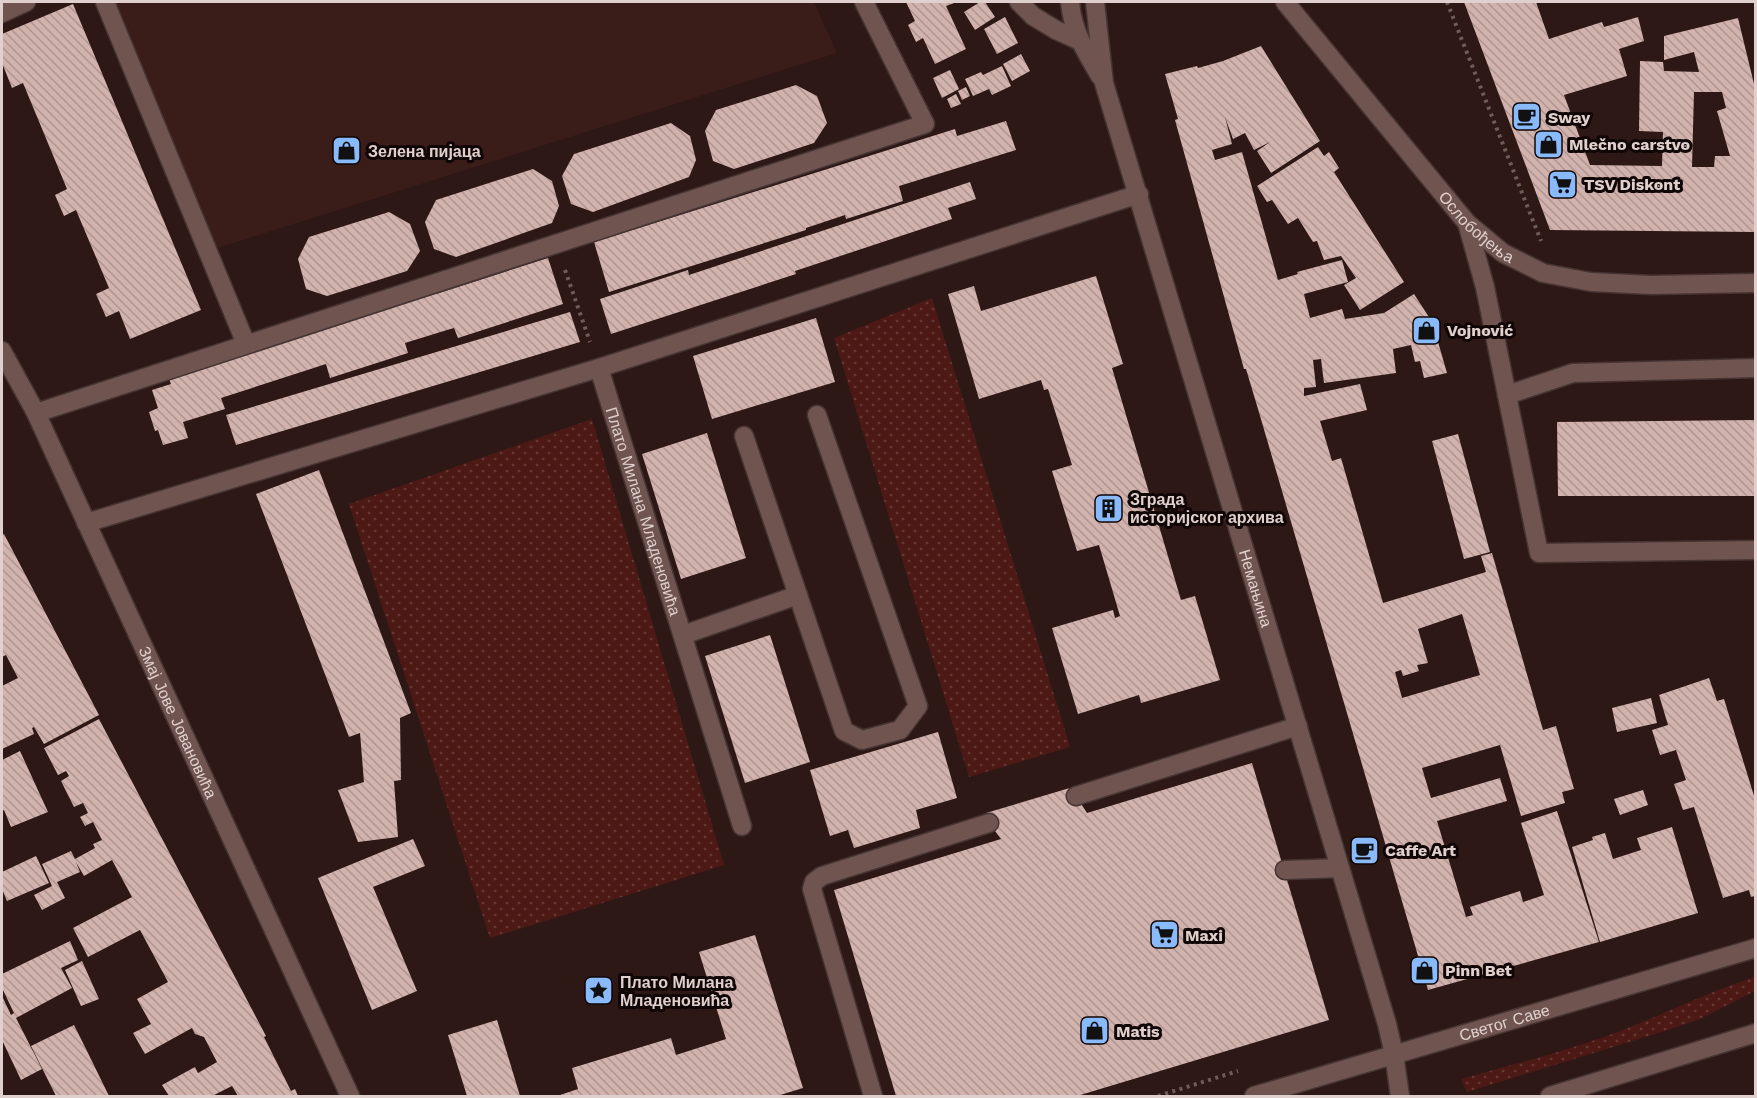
<svg xmlns="http://www.w3.org/2000/svg" width="1757" height="1098" viewBox="0 0 1757 1098" font-family="'Work Sans',sans-serif">
  <style>
    .built { fill: #3a1c19 }
    .grass { fill: url(#grass-dots) }
    .building { fill: url(#building-back-hatch); fill-rule: evenodd }
    .lines { fill: none; stroke-linecap: round; stroke-linejoin: round }
    .service-casing { stroke: #463433; stroke-width: 21 }
    .minor-casing { stroke: #463433; stroke-width: 21 }
    .tertiary-casing { stroke: #463433; stroke-width: 21 }
    .path { stroke: #6f5b58; stroke-width: 4; stroke-dasharray: 3 4.5; stroke-linecap: butt }
    .service { stroke: #6f5450; stroke-width: 18 }
    .minor { stroke: #6f5450; stroke-width: 18 }
    .tertiary { stroke: #6f5450; stroke-width: 18 }
    .labels { text-anchor: middle; stroke-width: 6; stroke-linejoin: round; paint-order: stroke }
    .poi-label { font-size: 16px; font-weight: bold; fill: #e0d0cd; stroke: #100605; text-anchor: start }
    .street-label { font-size: 16px; fill: #e0d0cd; stroke: #100605 }
  </style>
  <defs>
    <pattern id="grass-dots" width="8" height="8" patternUnits="userSpaceOnUse" patternTransform="scale(1.5)"><rect width="8" height="8" fill="#4c1915"/><path d="M2 2h.1M6 6h.1" fill="none" stroke="#663936" stroke-width="1.8" stroke-linecap="round"/></pattern>
    <pattern id="building-back-hatch" width="6" height="6" patternUnits="userSpaceOnUse" patternTransform="scale(1.5)"><rect width="6" height="6" fill="#d1b2ad"/><path d="M-1 5l2 2M0 0l6 6M5-1l2 2" fill="none" stroke="#ae9591"/></pattern>
  </defs>
  <rect width="100%" height="100%" fill="#2e1815"/>
  <path class="built" d="M107 2H814L837 53 211 250Z"/>
  <path class="grass" d="M932 298 1070 747 969 777 834 338Z
    M592 419 724 865 490 938 349 504Z
    M1755 977V991L1700 1019 1671 1029 1467 1092 1461 1079C1504 1067 1547 1056 1589 1042 1646 1024 1698 995 1755 977Z"/>
  <path class="building" d="M906 2H957L946 6 966 49 935 64 923 38 916 42 908 25 915 21Z
    M980 2H985L995 17 975 30 964 12Z
    M1464 2H1536L1549 39 1602 22 1604 27 1638 17 1644 41 1619 49 1627 76 1564 95 1590 165 1662 166 1663 132 1639 131 1640 61 1663 62 1664 71 1699 72 1694 52 1664 60V36L1738 18 1754 84H1755V232L1550 230ZM1694 92H1722L1726 108 1717 111 1730 156H1715L1714 167H1692Z
    M73 4 201 310 130 339 119 311 106 317 96 294 109 288 76 210 64 216 55 195 67 189 23 83 12 88 2 63V34Z
    M1005 17 1018 43 997 54 984 29Z
    M1261 46 1320 141 1271 173 1257 151 1270 142 1254 150 1245 133 1233 139 1225 117 1232 144 1212 150 1215 160 1242 152 1278 280 1298 274 1297 272 1342 260 1348 282 1304 294 1310 318 1342 309 1345 319 1384 313 1414 294 1440 334 1436 335 1447 373 1424 378 1420 361 1415 362 1411 345 1393 349 1396 373 1324 383 1321 359 1313 360 1316 387 1304 388V396L1360 384 1367 410 1320 421 1332 461 1341 458 1383 603 1486 572 1481 556 1492 553 1543 730 1556 726 1574 789 1562 792 1565 803 1521 816 1500 745 1422 768 1431 798 1500 778 1507 801 1437 821 1466 917 1473 915 1470 907 1520 891 1523 902 1544 895 1521 823 1557 811 1599 942 1428 990 1258 409 1246 369H1244L1175 120 1178 119 1165 74 1197 66 1198 68 1223 61ZM1462 614 1480 675 1402 698 1395 672 1401 670 1403 676 1419 671 1417 665 1428 663 1418 629Z
    M1021 54 1030 71 1012 81 1003 64Z
    M1002 66 1011 86 992 95 989 89 973 96 965 79 981 72 983 75Z
    M950 70 959 89 942 98 933 78Z
    M796 85 817 96 827 123 814 143 734 169 713 161 705 131 716 110Z
    M966 87 970 96 962 100 958 91Z
    M956 94 961 104 951 108 947 99Z
    M1006 121 1016 150 899 186 903 201 846 219 845 215 806 228V230L609 292 594 242 955 129 957 136Z
    M671 123 690 136 696 160 689 177 593 212 571 204 562 176 574 154Z
    M1318 147 1324 156 1329 152 1339 168 1334 172 1404 282 1360 310 1344 285 1356 278 1341 256 1324 260 1317 241 1313 242 1298 218 1288 224 1272 200 1267 202 1257 186Z
    M533 169 552 181 559 206 552 223 456 257 434 249 425 222 436 200Z
    M970 182 976 199 948 208 952 219 795 271 796 274 611 334 600 299 688 270 689 275Z
    M389 212 410 224 420 251 407 271 327 296 306 289 298 259 309 237Z
    M548 258 563 304 458 338 454 328 447 330 405 343 408 353 330 378 326 364 221 398 225 409 183 422 188 438 163 445 158 430 155 431 149 412 158 408 152 390 171 384 169 379 211 366 210 363 435 291 436 294Z
    M1096 276 1123 364 1112 368 1181 600 1195 596 1220 680 1141 703 1139 695 1078 714 1052 628 1113 610 1115 618 1120 616 1099 545 1077 551 1052 471 1072 465 1048 389 1044 390 1041 380 979 399 948 294 974 286 981 311Z
    M570 312 580 342 236 445 226 415Z
    M816 318 835 382 712 419 693 356Z
    M1755 420V496H1558L1557 422Z
    M707 433 746 558 681 579 642 454Z
    M1458 434 1490 552 1464 559 1432 441Z
    M319 470 411 713 400 718 401 780 394 781 398 837 358 842 338 790 364 782 360 733 349 737 256 494Z
    M4 534 99 715 44 744 34 727 32 728 34 734 2 749V686L18 678 6 655 2 657V535Z
    M770 635 810 762 745 783 705 656Z
    M1709 678 1717 701 1724 699 1755 799V896L1751 897 1749 890 1723 898 1694 807 1683 810 1674 784 1686 780 1676 750 1660 755 1652 730 1668 725 1659 695Z
    M1651 698 1657 723 1617 732 1612 708Z
    M99 719 266 1036 264 1037 291 1091 295 1089 298 1096H238L232 1086 212 1096H169L162 1085 195 1067 198 1073 217 1062 204 1037 195 1034 192 1028 145 1054 133 1033 151 1024 137 999 168 982 140 930 88 957 73 928 132 897 112 860 84 876 76 862 80 872 57 882 65 898 42 910 34 895 52 886 42 864 71 851 75 859 95 848 93 844 102 840 93 822 85 826 80 817 88 813 83 803 74 807 61 781 69 776 66 771 58 775 44 748Z
    M938 732 957 798 916 810 920 828 854 848 848 830 830 836 810 770Z
    M20 751 48 812 11 827 4 810 2 811V760Z
    M1252 763 1329 1020 1077 1096H896L834 890 1001 839 989 823 986 813 1073 787 1076 796 1087 813Z
    M1643 790 1648 805 1620 815 1614 799Z
    M1672 827 1698 913 1600 942 1572 847 1593 840 1592 837 1605 833 1613 859 1641 850 1637 838Z
    M413 839 425 866 373 887 417 991 372 1010 318 878Z
    M36 856 49 883 7 901 2 889V872Z
    M755 935 803 1088 777 1096H557L578 1089 572 1068 671 1038 676 1055 726 1039 699 952Z
    M70 941 78 960 61 968 72 988 16 1018 42 1069 21 1080 2 1040V996L11 1015 14 1013 2 988V974Z
    M82 961 99 999 81 1006 65 970Z
    M497 1020 520 1096H467L448 1035Z
    M74 1025 86 1049 109 1096H56L31 1046Z"/>
  <g class="lines">
    <defs>
      <g id="service">
        <path d="M105 2 246 344"/>
        <path d="M1019 2 1033 16 1056 30 1078 40"/>
        <path d="M1467 223 1485 287 1539 553 1756 550"/>
        <path id="s1" d="M599 368 742 826"/>
        <path d="M1507 395 1573 373 1756 368"/>
        <path d="M36 413 925 124 864 2"/>
        <path d="M744 436 844 731 862 740 900 730 918 706 817 415"/>
        <path d="M683 635 798 595"/>
        <path d="M1076 796 1298 726"/>
        <path d="M1285 870 1340 868"/>
        <path d="M873 1096 812 889 814 882 822 876 989 823"/>
      </g>
      <g id="minor">
        <path d="M1070 2C1073 33 1085 50 1100 76"/>
        <path id="s2" d="M1095 2 1104 83 1387 1024 1394 1054 1400 1096"/>
        <path d="M2 13 26 2"/>
        <path id="s3" d="M2 351 36 413 350 1096"/>
        <path d="M86 523 599 368 1139 194"/>
      </g>
      <g id="tertiary">
        <path id="s4" d="M1285 2 1467 223 1503 253 1543 273 1591 282 1651 285 1756 283"/>
        <path id="s5" d="M1254 1096 1756 948"/>
        <path d="M1550 1096 1756 1033"/>
      </g>
    </defs>
    <use href="#service" class="service-casing"/>
    <use href="#minor" class="minor-casing"/>
    <use href="#tertiary" class="tertiary-casing"/>
    <path class="path" d="M1447 2 1541 241
      M565 270 590 342
      M1158 1096 1238 1071"/>
    <use href="#service" class="service"/>
    <use href="#minor" class="minor"/>
    <use href="#tertiary" class="tertiary"/>
  </g>
  <defs>
    <symbol id="cafe-square" viewBox="-11 -11 22 22"><rect x="-9" y="-9" width="18" height="18" rx="4" fill="#88bafc" stroke="#100605"/><path d="M-5.5-4.5H6V0H3Q3 3.5 0 3.5H-2.5Q-5.5 3.5-5.5 0ZM3-3.2v2h1.7v-2ZM-6 4.5H4V6H-6Z" fill="#111"/></symbol>
    <symbol id="shop-square" viewBox="-11 -11 22 22"><rect x="-9" y="-9" width="18" height="18" rx="4" fill="#88bafc" stroke="#100605"/><path d="M-5-2.5h2.3a2.7 3.5 0 0 1 5.4 0H5L5.5 6h-11ZM-1.5-2.5h3a1.5 2.3 0 0 0-3 0Z" fill="#111"/></symbol>
    <symbol id="supermarket-square" viewBox="-11 -11 22 22"><rect x="-9" y="-9" width="18" height="18" rx="4" fill="#88bafc" stroke="#100605"/><path d="M-6-5.5h2.5l.6 2H6L4.5 2H-2.5L-4.4-4H-6ZM-1.5 3.2a1.3 1.3 0 1 0 .1 0ZM3 3.2a1.3 1.3 0 1 0 .1 0Z" fill="#111"/></symbol>
    <symbol id="building-square" viewBox="-11 -11 22 22"><rect x="-9" y="-9" width="18" height="18" rx="4" fill="#88bafc" stroke="#100605"/><path d="M-4-6H4V6H1V3H-1V6H-4ZM-2.5-4.3h1.7v1.8h-1.7ZM.8-4.3h1.7v1.8H.8ZM-2.5-1h1.7V.8h-1.7ZM.8-1h1.7V.8H.8Z" fill="#111"/></symbol>
    <symbol id="sight-square" viewBox="-11 -11 22 22"><rect x="-9" y="-9" width="18" height="18" rx="4" fill="#88bafc" stroke="#100605"/><path d="M0-6L1.8-2.2L6-1.7L2.9 1.2L3.7 5.4L0 3.3L-3.7 5.4L-2.9 1.2L-6-1.7L-1.8-2.2Z" fill="#111"/></symbol>
  </defs>
  <g fill-rule="evenodd">
    <use href="#cafe-square" x="1510" y="100" width="33" height="33"/>
    <use href="#shop-square" x="1532" y="128" width="33" height="33"/>
    <use href="#shop-square" x="330" y="134" width="33" height="33"/>
    <use href="#supermarket-square" x="1546" y="168" width="33" height="33"/>
    <use href="#shop-square" x="1410" y="314" width="33" height="33"/>
    <use href="#building-square" x="1092" y="492" width="33" height="33"/>
    <use href="#cafe-square" x="1348" y="834" width="33" height="33"/>
    <use href="#supermarket-square" x="1148" y="918" width="33" height="33"/>
    <use href="#shop-square" x="1408" y="954" width="33" height="33"/>
    <use href="#sight-square" x="582" y="974" width="33" height="33"/>
    <use href="#shop-square" x="1078" y="1014" width="33" height="33"/>
  </g>
  <g class="labels">
    <g class="poi-label">
      <text x="1548" y="123">Sway</text>
      <text x="1569" y="150">Mlečno carstvo</text>
      <text x="368" y="157">Зелена пијаца</text>
      <text x="1584" y="190">TSV Diskont</text>
      <text x="1447" y="336">Vojnović</text>
      <text x="1130" y="505">Зграда<tspan x="1130" dy="18">историјског архива</tspan></text>
      <text x="1385" y="856">Caffe Art</text>
      <text x="1185" y="941">Maxi</text>
      <text x="1445" y="976">Pinn Bet</text>
      <text x="620" y="988">Плато Милана<tspan x="620" dy="18">Младеновића</tspan></text>
      <text x="1116" y="1037">Matis</text>
    </g>
    <g class="street-label">
      <text dy="6" stroke="none"><textPath href="#s4" startOffset="296">Ослобођења</textPath></text>
      <text dy="6" stroke="none"><textPath href="#s1" startOffset="150">Плато Милана Младеновића</textPath></text>
      <text dy="6" stroke="none"><textPath href="#s2" startOffset="609">Немањина</textPath></text>
      <text dy="6" stroke="none"><textPath href="#s3" startOffset="411">Змај Јове Јовановића</textPath></text>
      <text dy="6" stroke="none"><textPath href="#s5" startOffset="261">Светог Саве</textPath></text>
    </g>
  </g>
  <rect width="1757" height="1098" fill="none" stroke="#e0d0cd" stroke-width="6"/>
</svg>
